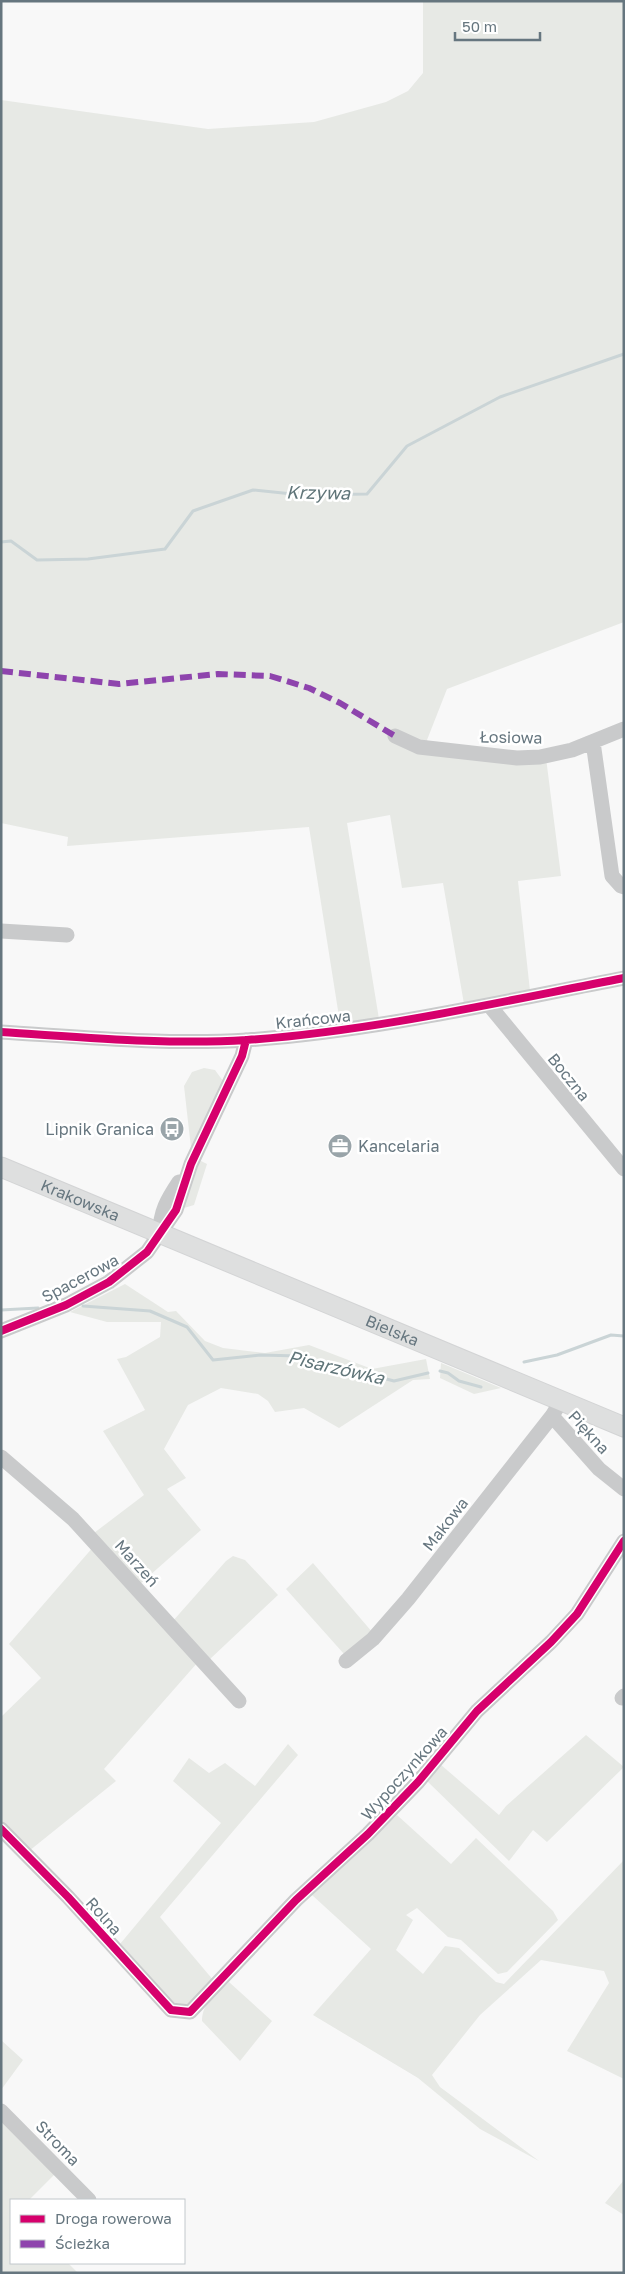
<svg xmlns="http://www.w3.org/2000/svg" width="625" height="2274" viewBox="0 0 625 2274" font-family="'Golos Text',sans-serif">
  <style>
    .green { fill: #e7e9e5 }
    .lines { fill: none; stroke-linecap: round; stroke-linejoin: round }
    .stream { stroke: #cad4d6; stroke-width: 3 }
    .major-casing { stroke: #d3d4d5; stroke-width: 21 }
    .minor { stroke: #c9cacb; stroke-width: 15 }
    .major { stroke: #dedfdf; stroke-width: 19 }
    .quiet { stroke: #8e44ad; stroke-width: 6; stroke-dasharray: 12 6; stroke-linecap: butt }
    .cycleway-casing { stroke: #fff; stroke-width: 11 }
    .cycleway { stroke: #d6006c; stroke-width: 8 }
    .labels { text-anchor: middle; stroke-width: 5; stroke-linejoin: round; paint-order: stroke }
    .street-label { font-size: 16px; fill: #66767f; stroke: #fff }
    .poi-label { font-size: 16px; fill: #66767f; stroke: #fff; text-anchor: end }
    .water-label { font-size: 18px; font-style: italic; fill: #607579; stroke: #fff }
  </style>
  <rect width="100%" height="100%" fill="#f8f8f8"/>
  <path class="green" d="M423 1H624V622L447 689 427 740 430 746 546 758 561 876 518 881 530 991 464 1004 443 883 402 888 390 815 347 823 379 1019 340 1023 309 827 67 846 68 837 1 823V100L208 129 314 122 386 102 408 91 423 73Z
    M204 1068 215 1070 223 1081 191 1148 184 1086 192 1072Z
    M201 1161 207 1164 194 1205 184 1208 198 1162Z
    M125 1284 168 1312 176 1311 205 1341 223 1348 265 1353 309 1345 372 1369 426 1359 430 1379 413 1380 339 1428 304 1408 275 1412 268 1401 258 1394 221 1388 188 1405 164 1449 186 1478 167 1489 201 1530 140 1584 94 1533 144 1495 103 1431 145 1410 117 1359 126 1357 160 1337 161 1322H107L70 1312Z
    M441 1363 501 1388 474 1394 440 1378Z
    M94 1546 198 1662 104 1769 116 1781 29 1851 1 1821V1717L41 1678 9 1644Z
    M233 1556 245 1560 278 1595 209 1660 172 1622 226 1561Z
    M313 1563 373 1633 344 1654 286 1589Z
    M586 1735 624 1767 547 1842 533 1830 509 1861 426 1780 440 1764 499 1815 506 1806Z
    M288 1744 298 1755 160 1917 214 1981 192 2005 172 2003 120 1944 221 1823 173 1781 189 1758 209 1773 225 1763 255 1786Z
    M397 1815 451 1864 476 1838 553 1911 558 1920 507 1972 498 1974 461 1940 448 1937 417 1908 406 1915 413 1920 396 1950 423 1974 445 1946 459 1948 496 1982 504 1984 624 1860V2079L567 2051 609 1983 604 1971 541 1960 480 2015 432 2075 440 2087 539 2161 480 2129 418 2078 313 2015 371 1949 312 1895Z
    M229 1982 272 2021 240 2061 202 2021C202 2003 216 1994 229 1982Z
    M1 2040 23 2060 1 2090Z
    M1 2115 57 2172 29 2200H11V2263H68L78 2273H1Z
    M624 2180V2215L605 2203Z"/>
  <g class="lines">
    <path class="stream" d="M1 542 11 541 37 560 88 559 165 549 193 511 253 490 302 495 367 494 407 446 500 397 624 354
      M83 1306 150 1311 187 1327 213 1360 260 1355 299 1356 394 1381 428 1373
      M1 1310 38 1308
      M524 1362 557 1355 611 1335 624 1336
      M440 1371 448 1373 459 1381 481 1387"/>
    <defs>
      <g id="major">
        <path id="s1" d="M1 1167 624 1427"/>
      </g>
    </defs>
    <use href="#major" class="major-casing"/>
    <path class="minor" d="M395 736 419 747 517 758 540 757 572 750 624 729
      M593 742 612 876 621 886 624 887
      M1 931 67 935
      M489 1005 624 1169
      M1 1032C82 1037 166 1045 247 1040 374 1031 499 1002 624 978
      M160 1233C160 1212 167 1200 179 1182
      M1 1331 66 1305 109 1282 147 1252 176 1210 191 1164 242 1056 246 1040
      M552 1416 599 1469 624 1489
      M1 1457 73 1519 239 1701
      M346 1661 373 1639 408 1599 552 1416 561 1401
      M622 1698 624 1696
      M1 1829 68 1897 171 2010 190 2012 296 1900 368 1834 418 1782 477 1711 551 1642 577 1614 624 1541
      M1 2111 89 2200"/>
    <use href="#major" class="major"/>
    <path class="quiet" d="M1 671 119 684 218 674 270 676 309 688 340 703 395 736"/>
    <defs>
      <path id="cycleway" d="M1 1032C82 1037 166 1045 247 1040 374 1031 499 1002 624 978
        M1 1331 66 1305 109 1282 147 1252 176 1210 191 1164 242 1056 246 1040
        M1 1829 68 1897 171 2010 190 2012 296 1900 368 1834 418 1782 477 1711 551 1642 577 1614 624 1541"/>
    </defs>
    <use href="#cycleway" class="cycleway-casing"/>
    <use href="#cycleway" class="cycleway"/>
  </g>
  <defs>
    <symbol id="bus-disc" viewBox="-11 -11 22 22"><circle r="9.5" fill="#99a4a9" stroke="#fff"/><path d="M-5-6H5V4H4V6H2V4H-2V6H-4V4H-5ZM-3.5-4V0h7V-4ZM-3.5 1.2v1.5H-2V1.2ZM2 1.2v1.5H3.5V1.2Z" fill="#fff"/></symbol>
    <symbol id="office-disc" viewBox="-11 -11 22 22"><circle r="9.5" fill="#99a4a9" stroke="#fff"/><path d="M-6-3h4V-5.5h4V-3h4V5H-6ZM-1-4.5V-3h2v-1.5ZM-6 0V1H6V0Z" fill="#fff"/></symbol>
  </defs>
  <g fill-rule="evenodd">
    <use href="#bus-disc" x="158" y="1115" width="28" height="28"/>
    <use href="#office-disc" x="326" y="1132" width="28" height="28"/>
  </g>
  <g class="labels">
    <g class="street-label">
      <text transform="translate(511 737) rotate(1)" y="6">Łosiowa</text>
      <text transform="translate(313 1019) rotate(-6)" y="6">Krańcowa</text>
      <text transform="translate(569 1077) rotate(51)" y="6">Boczna</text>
      <text dy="6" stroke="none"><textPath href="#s1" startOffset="86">Krakowska</textPath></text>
      <text transform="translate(80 1278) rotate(-28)" y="6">Spacerowa</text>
      <text dy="6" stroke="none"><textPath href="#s1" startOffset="424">Bielska</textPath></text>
      <text transform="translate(589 1432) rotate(48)" y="6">Piękna</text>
      <text transform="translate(445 1524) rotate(-52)" y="6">Makowa</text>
      <text transform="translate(137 1563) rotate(48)" y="6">Marzeń</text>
      <text transform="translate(404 1773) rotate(-48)" y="6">Wypoczynkowa</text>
      <text transform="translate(104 1916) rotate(48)" y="6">Rolna</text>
      <text transform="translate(58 2143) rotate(46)" y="6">Stroma</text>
    </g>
    <g class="poi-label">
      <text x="154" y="1135">Lipnik Granica</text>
      <text x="358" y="1152" text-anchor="start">Kancelaria</text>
    </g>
    <g class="water-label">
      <text transform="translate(318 493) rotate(1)" y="6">Krzywa</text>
      <text transform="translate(336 1368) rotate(13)" y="6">Pisarzówka</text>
    </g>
  </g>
  <rect width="625" height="2274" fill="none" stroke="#66767f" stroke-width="5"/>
  <rect x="10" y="2199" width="175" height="65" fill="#ffffff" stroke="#c2c8cc"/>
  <rect x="20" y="2215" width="25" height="8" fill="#d6006c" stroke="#c2c8cc"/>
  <text x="55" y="2224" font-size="15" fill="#66767f">Droga rowerowa</text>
  <rect x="20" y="2240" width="25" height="8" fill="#8e44ad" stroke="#c2c8cc"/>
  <text x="55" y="2249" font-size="15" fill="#66767f">Ścieżka</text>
  <path d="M455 32v8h85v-8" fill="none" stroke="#66767f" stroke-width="2.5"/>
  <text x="462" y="32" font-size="15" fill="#66767f" stroke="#ffffff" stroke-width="4" paint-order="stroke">50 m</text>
</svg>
